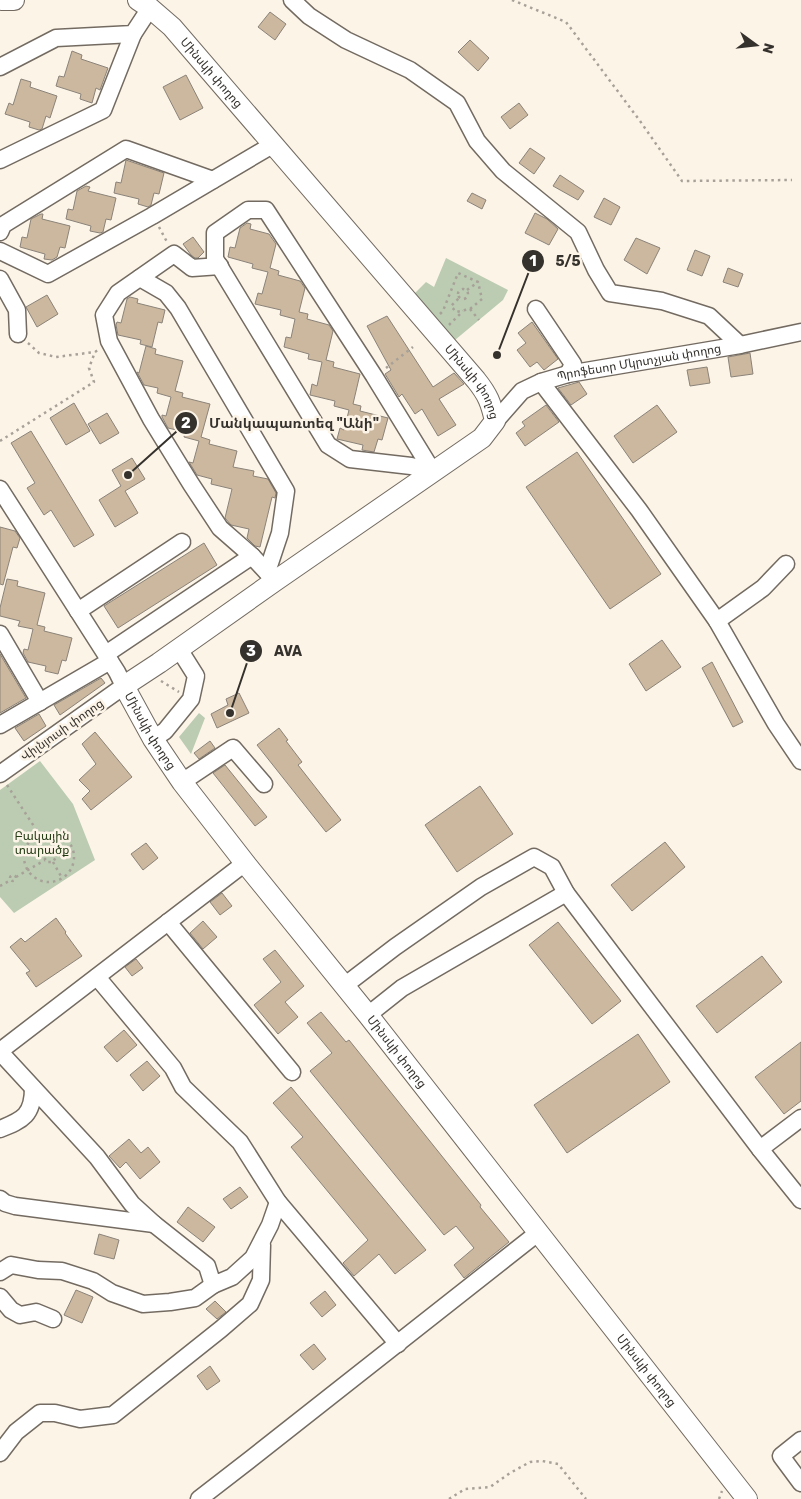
<svg xmlns="http://www.w3.org/2000/svg" width="801" height="1499" viewBox="0 0 801 1499" font-family="Rubik,'Noto Sans Armenian',sans-serif">
  <style>
    .green { fill: #bbccb2 }
    .building { fill: #ccb89f; stroke: #8b8379 }
    .lines { fill: none; stroke-linecap: round; stroke-linejoin: round }
    .minor-casing { stroke: #736b61; stroke-width: 19 }
    .major-casing { stroke: #736b61; stroke-width: 22 }
    .path { stroke: #a7a198; stroke-width: 2.5; stroke-dasharray: 2.5 4; stroke-linecap: butt }
    .minor { stroke: #fff; stroke-width: 16 }
    .major { stroke: #fff; stroke-width: 20 }
    .labels { text-anchor: middle; stroke-width: 5; stroke-linejoin: round; paint-order: stroke }
    .street-label { font-size: 12px; fill: #35322d; stroke: #fdf4e8 }
    .park-label { font-size: 12px; fill: #233c14; stroke: #fdf4e8 }
    .leader { fill: none; stroke: #35322d; stroke-width: 2 }
    .callout-dot { fill: #35322d; stroke: #fdf4e8; stroke-width: 2 }
    .mark-label { font-size: 15px; text-anchor: middle; font-weight: bold; fill: #fff }
    .callout-label { font-size: 14px; text-anchor: middle; font-weight: bold; fill: #35322d; stroke: #fdf4e8; stroke-width: 5; stroke-linejoin: round; paint-order: stroke }
  </style>
  <rect width="100%" height="100%" fill="#fdf4e8"/>
  <path class="green" d="M446 258 508 290 503 300 455 340 415 293 426 282 434 287Z
    M199 713 205 718 191 754 179 737Z
    M40 761 73 804 95 860 14 913 0 897V790Z"/>
  <path class="building" d="M270 12 286 24 275 40 258 27Z
    M470 40 489 58 478 71 458 52Z
    M72 51 82 55 81 59 108 68 100 90 96 88 92 103 80 99 81 94 56 86 59 76 64 77Z
    M186 75 203 108 180 120 163 87Z
    M21 79 31 82 30 87 57 96 50 118 46 116 42 129 39 130 29 127 30 122 5 114 9 103 13 105Z
    M519 103 528 115 510 129 501 117Z
    M530 148 545 158 534 174 519 163Z
    M126 160 164 173 159 194 154 193 151 205 148 207 138 204 139 199 114 193 116 182 121 183Z
    M560 175 584 191 578 200 553 186Z
    M86 186 90 187 88 191 116 198 111 220 106 219 103 232 100 233 90 231 91 226 66 219 68 209 73 210 77 191Z
    M472 193 486 200 482 209 467 201Z
    M604 198 620 207 611 225 594 217Z
    M535 213 547 219 558 229 549 245 525 233Z
    M41 214H43L42 219 70 226 65 248 60 247 57 257 52 260 44 259 45 254 20 247 22 237 27 238 31 219Z
    M247 223 251 224 250 229 269 234 276 244 270 268 279 271 278 275 300 281 305 288 299 312 308 314 307 319 329 325 333 331 326 360 334 362 333 367 360 374 353 404 361 406 360 411 388 418 382 440 378 439 374 452 362 450 363 445 337 439 340 428 344 430 349 410 334 406 335 401 310 395 312 384 317 386 322 362 308 359 309 354 284 347 286 337 291 338 295 319 280 315 281 310 255 304 258 293 262 294 268 272 252 268 253 264 228 257 230 247 235 248 240 228Z
    M193 237 204 252 198 258H195L191 255 183 244Z
    M636 238 660 248 647 274 624 260Z
    M695 250 710 256 702 276 687 270Z
    M728 268 743 274 738 287 723 282Z
    M47 295 58 314 37 327 26 307Z
    M130 297 138 299 137 303 165 310 162 323 158 322 152 347 140 344 141 340 118 335 116 325 117 322 121 323 127 299Z
    M387 316 433 387 454 373 464 384 439 399 456 425 438 436 422 409 415 414 402 394 399 397 385 374 391 370 367 326Z
    M532 322 558 359 544 370 537 362 530 367 517 350 526 343 518 333Z
    M146 346 156 349 155 354 183 361 175 391 183 393 182 397 210 404 201 437 210 440 209 444 237 451 233 467 254 471 253 476 268 479 276 493 275 498 272 497 260 547 255 546 247 538 249 529 231 525 225 518 232 489 211 484 212 479 197 475 189 462 193 463 199 441 184 437 185 432 168 428 162 417V415L166 416 171 397 157 393 158 388 144 385 137 372 139 373Z
    M750 353 753 374 731 377 728 357Z
    M707 367 710 383 690 386 687 370Z
    M579 382 587 394 571 405 558 388Z
    M74 403 90 431 66 445 50 418Z
    M546 405 559 422 525 446 516 433 525 426 522 422Z
    M657 405 677 432 633 463 614 436Z
    M107 413 119 433 100 444 88 424Z
    M31 431 94 535 74 547 51 510 44 515 27 488 35 483 11 443Z
    M577 452 661 574 610 609 526 487Z
    M132 458 145 479 125 491 138 513 115 527 99 500 121 486 112 470Z
    M0 527 15 531 20 538 17 548 13 547 3 585 0 584Z
    M204 543 217 565 118 628 104 606Z
    M7 579 18 581 17 586 45 593 37 625 45 627 44 631 72 638 66 661 62 660 58 674 45 671 46 666 28 662 23 653 24 649 28 650 33 629 18 626 20 621 0 616V608Z
    M662 640 681 667 646 691 629 664Z
    M0 654 26 698 0 713Z
    M712 662 743 722 733 727 702 668Z
    M101 678 105 683 60 715 54 705Z
    M239 693 249 713 217 728 211 714 228 705 226 699Z
    M39 714 46 726 24 741 15 728Z
    M279 728 288 740 286 741 302 762 298 765 341 820 326 832 257 745Z
    M95 732 132 777 91 810 82 799 90 791 79 780 96 764 82 744Z
    M210 741 215 748 199 759 194 753Z
    M225 765 267 817 255 826 213 773Z
    M480 786 513 834 457 872 425 825Z
    M665 842 685 867 632 911 611 885Z
    M146 843 158 858 143 870 131 854Z
    M222 893 232 906 220 915 210 902Z
    M56 918 66 932 65 933 82 956 36 987 26 973 30 971 10 947 21 938 25 942Z
    M203 921 217 937 203 949 190 933Z
    M558 922 621 1001 592 1024 529 945Z
    M275 950 304 986 285 1002 298 1017 278 1034 254 1005 281 982 263 959Z
    M762 956 782 982 717 1033 696 1006Z
    M136 959 143 968 132 976 125 967Z
    M321 1012 346 1042 349 1040 481 1205 480 1207 509 1242 464 1278 454 1265 474 1248 456 1226 444 1235 310 1071 332 1053 307 1023Z
    M124 1030 137 1045 117 1062 104 1047Z
    M638 1034 670 1082 567 1153 534 1105Z
    M801 1042V1101L784 1114 755 1077Z
    M147 1061 160 1076 143 1091 130 1075Z
    M291 1087 426 1250 395 1274 379 1254 354 1276 343 1263 368 1240 291 1147 303 1137 273 1103Z
    M129 1139 141 1153 148 1147 160 1162 140 1179 126 1162 120 1168 109 1156Z
    M240 1187 248 1197 231 1209 223 1199Z
    M188 1207 215 1227 203 1242 177 1222Z
    M99 1234 119 1240 114 1259 94 1254Z
    M76 1290 93 1297 82 1323 64 1315Z
    M325 1291 336 1305 322 1317 310 1303Z
    M215 1301 226 1312 217 1319 206 1309Z
    M314 1344 326 1359 313 1370 300 1355Z
    M210 1366 220 1381 207 1390 197 1376Z"/>
  <g class="lines">
    <defs>
      <g id="minor">
        <path d="M292 0 309 16 346 40 410 70 457 103 477 141 503 171 578 232 596 270 610 293 662 301 709 316 740 345"/>
        <path d="M0 67 56 38 133 34 150 8"/>
        <path d="M0 160 103 110 133 34"/>
        <path d="M248 210H266L374 376 433 472 411 466 350 459 328 445 215 259V233Z"/>
        <path d="M0 232 3 225 126 149 213 180"/>
        <path d="M0 251 48 274 152 216 274 144"/>
        <path d="M220 266 192 268 174 254 118 293 104 315 109 341 151 419 191 484 220 528 252 556 275 581"/>
        <path d="M140 278 166 293 178 308 286 491 280 533 267 572"/>
        <path d="M0 279 17 310 18 334"/>
        <path d="M536 309 573 364 568 374"/>
        <path d="M541 382 639 510 717 621 776 724 801 761"/>
        <path id="s1" d="M493 424 522 391 541 382 568 374 740 345 801 332"/>
        <path d="M0 489 110 661"/>
        <path d="M78 611 182 542"/>
        <path d="M717 621 763 588 786 564"/>
        <path d="M0 634 40 702"/>
        <path d="M106 654 252 556"/>
        <path d="M0 725 110 661 117 672 124 686 0 774"/>
        <path d="M153 739 165 731 191 699 196 676 179 649"/>
        <path d="M182 782 233 748 264 784"/>
        <path d="M168 922 292 1072"/>
        <path d="M97 977 173 1068 183 1087 240 1142 278 1202 398 1344"/>
        <path d="M344 986 395 947 481 887 534 857 552 867 566 893 760 1149"/>
        <path d="M368 1015 402 988 566 893"/>
        <path d="M0 1051 245 863"/>
        <path d="M0 1052 97 1157 132 1204 154 1224 207 1266 213 1285 232 1277 253 1258 270 1225 278 1202"/>
        <path d="M801 1118 760 1149 801 1200"/>
        <path d="M0 1129C23 1120 33 1115 33 1088"/>
        <path d="M0 1199 5 1203 15 1206 154 1224"/>
        <path d="M0 1272 11 1265 38 1270 62 1271 93 1281 112 1293 143 1304 170 1302 195 1298 213 1285"/>
        <path d="M0 1297 11 1310 20 1315 36 1312 53 1319"/>
        <path d="M801 1440 781 1456 801 1483"/>
        <path d="M0 1453 16 1432 40 1413H55L80 1419 113 1415 221 1329 250 1304 261 1280 262 1245"/>
        <path d="M199 1499 252 1458 539 1232"/>
      </g>
      <g id="major">
        <path d="M2 0H14"/>
        <path id="s2" d="M138 0 150 8 172 27 476 380C488 395 491 403 495 421L482 438 275 581 159 663 124 686 153 739 182 782 245 863 368 1015 747 1499"/>
      </g>
    </defs>
    <use href="#minor" class="minor-casing"/>
    <use href="#major" class="major-casing"/>
    <path class="path" d="M512 0 566 22 640 121 682 181 792 180
      M159 227 167 242
      M458 294a5 5 0 1 1 10 0a5 5 0 1 1-10 0Z
      M467 290 478 282
      M470 309 479 320
      M440 314 443 311 458 273 478 282 482 299 470 309 456 312 451 306 459 298
      M449 325 463 311
      M28 343 39 353 56 357 95 352
      M386 368 413 347
      M0 441 94 382 89 368 95 352 98 350
      M161 681 179 692
      M7 785 39 834 48 852H53L56 857 53 862H47L45 860V854L48 852
      M24 857a25 25 0 1 1 50 0a25 25 0 1 1-50 0Z
      M55 854 71 845
      M53 862 62 878
      M10 878a3 3 0 1 1 6 0a3 3 0 1 1-6 0Z
      M16 877 45 860
      M0 886 11 880
      M449 1499 465 1489 490 1487 510 1473 530 1462 542 1461 558 1464 586 1499
      M719 1499 722 1491"/>
    <use href="#minor" class="minor"/>
    <use href="#major" class="major"/>
  </g>
  <g class="labels">
    <g class="street-label">
      <text dy="4" stroke="none"><textPath href="#s2" startOffset="104">Մինսկի փողոց</textPath></text>
      <text dy="4" stroke="none"><textPath href="#s1" startOffset="165">Պրոֆեսոր Մկրտչյան փողոց</textPath></text>
      <text dy="4" stroke="none"><textPath href="#s2" startOffset="509">Մինսկի փողոց</textPath></text>
      <text transform="translate(62 730) rotate(-35)" y="4">Վիլնյուսի փողոց</text>
      <text dy="4" stroke="none"><textPath href="#s2" startOffset="1064">Մինսկի փողոց</textPath></text>
      <text dy="4" stroke="none"><textPath href="#s2" startOffset="1469">Մինսկի փողոց</textPath></text>
      <text dy="4" stroke="none"><textPath href="#s2" startOffset="1874">Մինսկի փողոց</textPath></text>
    </g>
    <g class="park-label">
      <text x="42" y="840">Բակային<tspan x="42" dy="14">տարածք</tspan></text>
    </g>
  </g>
  <path class="leader" d="M497 355L533 261M128 475L186 423M230 713L251 651"/>
  <g class="callout-dot">
    <circle cx="497" cy="355" r="5"/>
    <circle cx="128" cy="475" r="5"/>
    <circle cx="230" cy="713" r="5"/>
    <circle cx="533" cy="261" r="12"/>
    <circle cx="186" cy="423" r="12"/>
    <circle cx="251" cy="651" r="12"/>
  </g>
  <g class="mark-label">
    <text x="533" y="266">1</text>
    <text x="186" y="428">2</text>
    <text x="251" y="656">3</text>
  </g>
  <g class="callout-label">
    <text x="568" y="266">5/5</text>
    <text x="294" y="428">Մանկապառտեզ "Անի"</text>
    <text x="288" y="656">AVA</text>
  </g>
  <g transform="translate(756 45) rotate(105)" stroke="#fdf4e8" stroke-width="4" paint-order="stroke">
  <path d="M0-4L9 19L0 12L-9 19Z" fill="#35322d"/>
  <text y="-8" font-size="14" font-weight="bold" text-anchor="middle" fill="#35322d">N</text>
  </g>
</svg>
